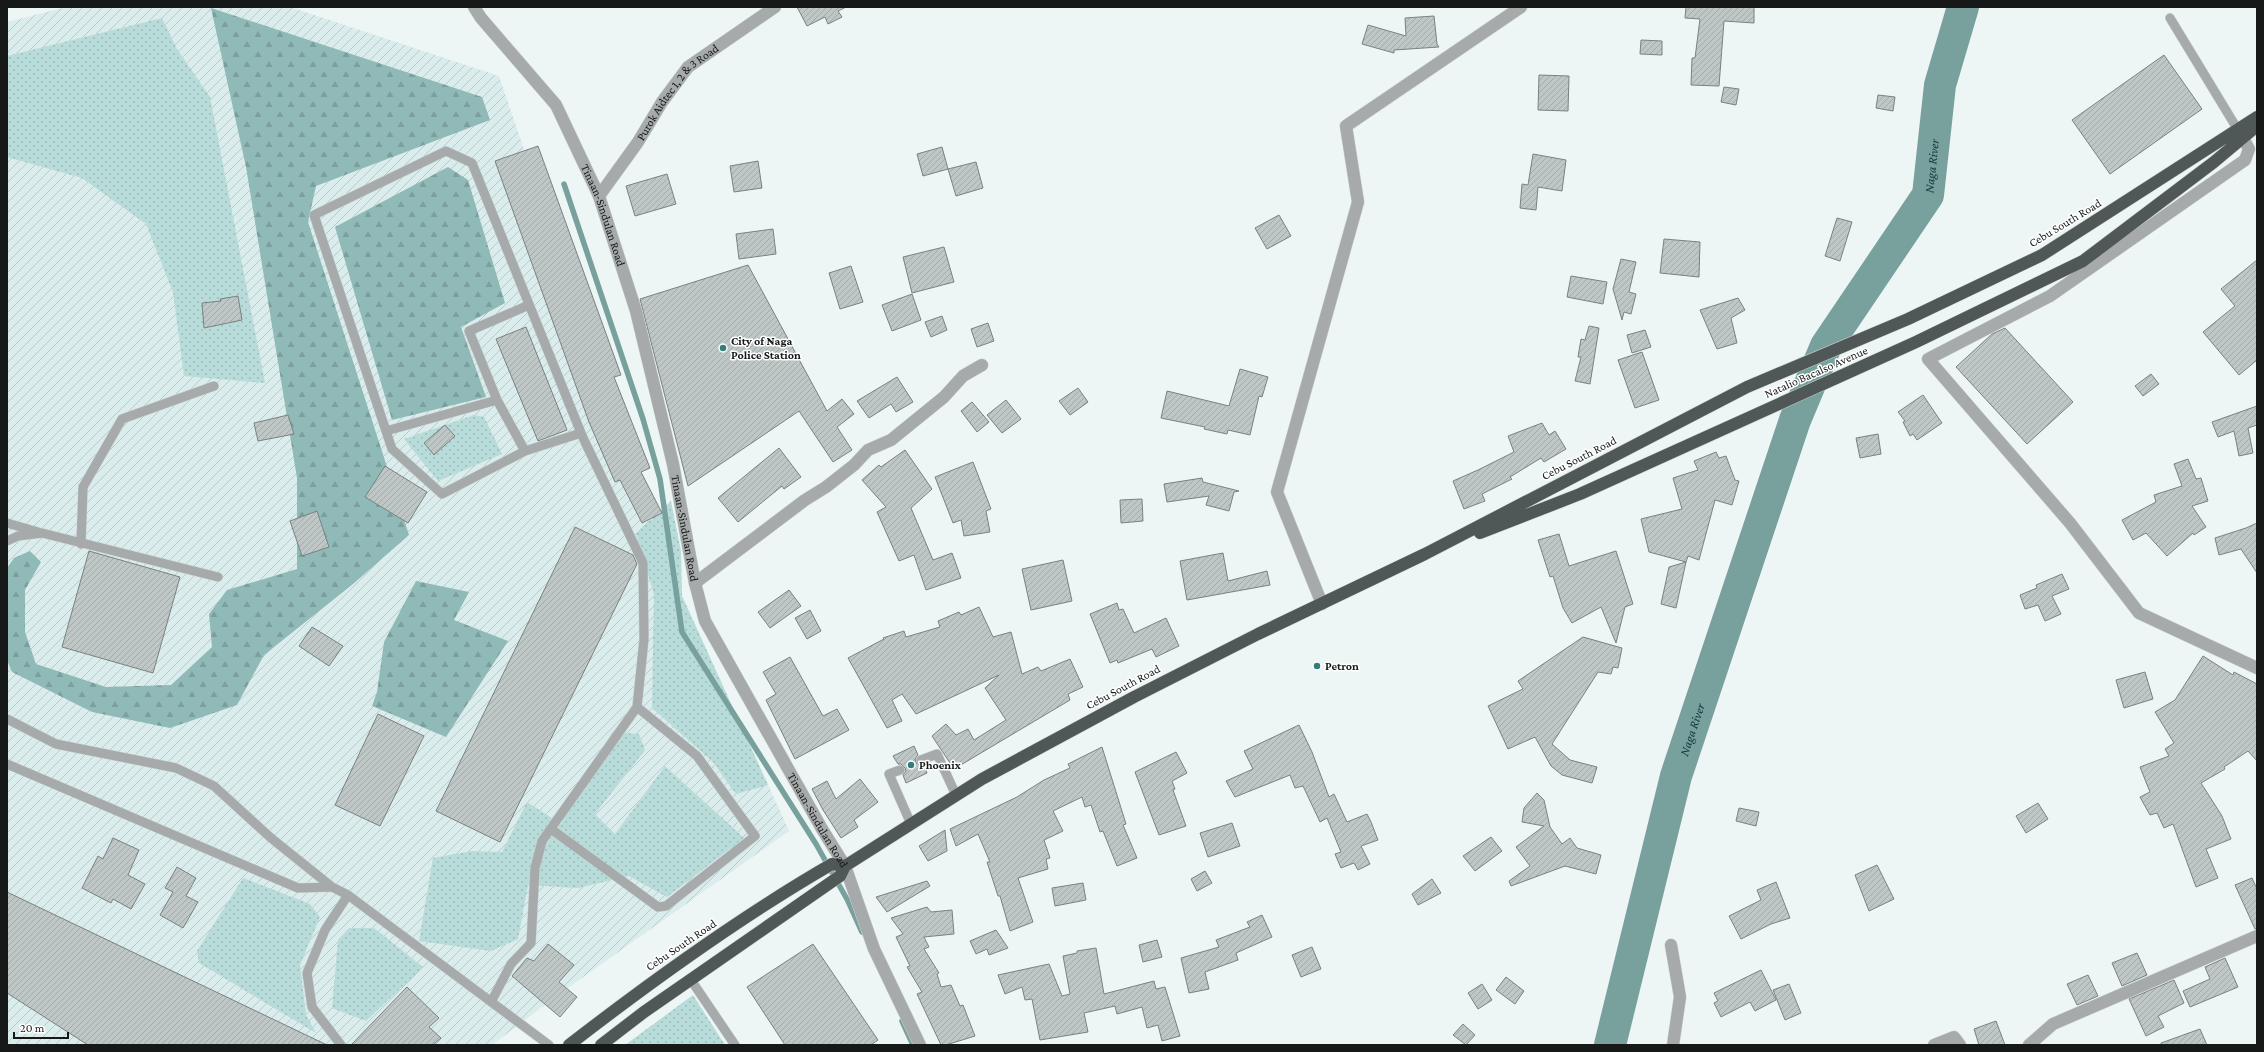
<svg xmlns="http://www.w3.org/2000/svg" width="2264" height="1052" viewBox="0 0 2264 1052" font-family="'Crimson Pro',serif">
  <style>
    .industrial { fill: url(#industrial-furrows) }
    .grass { fill: url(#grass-dots) }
    .forest { fill: url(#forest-firs) }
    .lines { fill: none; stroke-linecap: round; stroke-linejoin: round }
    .stream { stroke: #78a19e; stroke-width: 5.5 }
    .river { stroke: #78a19e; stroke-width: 32 }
    .building { fill: url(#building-hatch); stroke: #7a8181 }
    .lane-casing { stroke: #cbd3d2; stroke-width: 10 }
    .street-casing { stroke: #cbd3d2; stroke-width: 13 }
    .highway-casing { stroke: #cbd3d2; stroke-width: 13 }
    .lane { stroke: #a6aaaa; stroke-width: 9 }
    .street { stroke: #a6aaaa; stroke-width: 12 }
    .highway { stroke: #505757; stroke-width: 12 }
    .poi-dot { fill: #357d7a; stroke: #fff; stroke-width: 1.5 }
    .labels { text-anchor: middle; stroke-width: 3; stroke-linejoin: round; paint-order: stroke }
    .street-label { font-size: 12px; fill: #161918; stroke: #fff }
    .poi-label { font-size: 12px; font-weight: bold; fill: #161918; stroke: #fff; text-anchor: start }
    .water-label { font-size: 13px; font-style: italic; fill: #113a38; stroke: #fff }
  </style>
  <defs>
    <pattern id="industrial-furrows" width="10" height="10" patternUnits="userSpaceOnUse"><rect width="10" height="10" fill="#daeceb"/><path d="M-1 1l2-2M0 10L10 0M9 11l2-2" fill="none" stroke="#bacac9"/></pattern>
    <pattern id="grass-dots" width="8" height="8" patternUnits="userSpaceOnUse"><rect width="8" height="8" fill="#b8dcd9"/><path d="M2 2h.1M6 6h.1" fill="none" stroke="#9dbcba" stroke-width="1.8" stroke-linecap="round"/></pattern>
    <pattern id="forest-firs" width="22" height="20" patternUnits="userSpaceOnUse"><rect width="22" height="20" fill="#90bab7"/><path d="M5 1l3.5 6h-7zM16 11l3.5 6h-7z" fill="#7b9f9d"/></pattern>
    <pattern id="building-hatch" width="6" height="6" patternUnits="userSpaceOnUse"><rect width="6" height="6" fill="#bec6c6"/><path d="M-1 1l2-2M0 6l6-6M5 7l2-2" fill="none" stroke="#a3aaa9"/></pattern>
  </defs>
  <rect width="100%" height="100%" fill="#edf6f5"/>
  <path class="industrial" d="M66 7H290L499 76 659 545 789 831 562 992 492 1045H7V22Z"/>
  <path class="grass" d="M162 18 177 49 210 97 265 383 184 376 173 292 146 224 82 178 7 157V56Z
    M474 415 484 417 502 454 438 481 404 439Z
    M671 501 681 551 682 596 768 785 736 794 713 762 652 708 654 594 636 534Z
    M612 732 639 734 645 750 595 814 615 834 665 766 744 838 667 897 629 876 578 888 528 885 518 939 491 951 419 941 433 858 472 851 502 852 527 802 561 824Z
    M243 878 310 904 320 917 300 965 306 1015 316 1033 199 963 197 951Z
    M349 928H374L423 967 366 1021 332 1008 338 940Z
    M693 995 725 1045H625Z"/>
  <path class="forest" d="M211 8 482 97 490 120 316 186 308 222 409 535 353 584 264 655 237 705 170 728 92 712 12 672 7 660V568L14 558 30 551 41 562 25 590V632L36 664 106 687 171 685 212 647 209 614 227 590 297 569V478L246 167Z
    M448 167 468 180 505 303 461 327 486 397 392 420 335 227Z
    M416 581 469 592 454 620 508 641 446 737 372 706 377 692 384 642Z"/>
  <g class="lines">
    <path class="stream" d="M564 184 643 419 660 479 682 632 816 844 848 901 862 932
      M902 1021 913 1045"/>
    <path class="river" id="s1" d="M1610 1045 1676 776 1795 420 1826 346 1928 195 1940 85 1963 7"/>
  </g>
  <path class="building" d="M797 7H846L838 11 842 17 828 24 825 17 807 26Z
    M1686 7H1754V23L1724 21 1719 86 1691 85 1692 58H1695L1700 19 1685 18Z
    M1434 16 1437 44 1439 47 1394 50V53L1362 44 1368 25 1406 36 1405 18Z
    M1641 40 1662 41V55L1640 54Z
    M2164 55 2202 109 2110 174 2072 120Z
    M1539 75 1569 76 1568 111 1538 110Z
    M1724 87 1739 89 1736 105 1721 102Z
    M1878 95 1895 97 1893 111 1876 108Z
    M538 146 621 375 614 377 650 468 641 472 662 513 642 523 620 480 615 482 589 422 495 161Z
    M942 147 948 169 923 176 917 154Z
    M1533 154 1566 160 1562 191 1538 187 1536 210 1520 208 1522 184 1528 185Z
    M758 161 762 188 734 192 730 166Z
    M976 162 983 188 956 196 948 169Z
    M667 174 676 204 635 216 626 186Z
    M1279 215 1291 236 1267 249 1255 228Z
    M1837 218 1852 222 1840 261 1825 256Z
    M773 229 776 254 739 259 736 234Z
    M1664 239 1700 242 1699 277 1660 273Z
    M944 247 954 282 912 293 903 257Z
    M1621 259 1636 262 1629 292 1636 294 1631 314 1624 312 1622 320 1613 289Z
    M2257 260V360L2239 375 2203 332 2235 306 2221 289Z
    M748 265 827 411 842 399 854 414 837 427 852 450 833 462 799 411 688 486 640 299Z
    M851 266 863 302 840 309 829 273Z
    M1571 276 1607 282 1603 304 1567 297Z
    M912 294 921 320 892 331 882 305Z
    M238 296 242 320 204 328 202 303 221 301 220 299Z
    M1738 298 1745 310 1731 318 1737 343 1717 349 1700 310Z
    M942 316 947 330 931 337 925 322Z
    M988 323 994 341 977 347 971 329Z
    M1589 326 1599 328 1590 384 1575 381 1581 357H1578L1581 339 1585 340Z
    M526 327 567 430 538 441 496 339Z
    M2005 328 2073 402 2027 444 1956 367 1992 334Z
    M1645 330 1651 347 1632 353 1627 335Z
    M1642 352 1659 400 1635 408 1618 360Z
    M1240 369 1268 377 1262 397 1259 396 1250 435 1228 430 1227 434 1204 429 1205 427 1161 418 1167 391 1229 406Z
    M2151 374 2159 384 2143 396 2135 386Z
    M897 377 913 402 896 412 891 404 869 418 857 401Z
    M1078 388 1088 402 1070 415 1059 401Z
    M1923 395 1942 423 1917 440 1913 434 1910 436 1903 422 1905 421 1898 412Z
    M1006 400 1021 419 1002 433 987 415Z
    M972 402 989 422 977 432 961 411Z
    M2257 406V425L2248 428 2253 453 2239 456 2234 431 2218 437 2212 422Z
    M288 415 294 434 258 441 254 423Z
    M1542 423 1549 435 1555 431 1566 449 1544 462 1541 458 1510 477 1512 479 1482 494 1485 501 1464 509 1453 481 1478 470 1514 452 1508 436Z
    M445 425 455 436 434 455 424 443Z
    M1878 434 1881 454 1860 458 1856 438Z
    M779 448 801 477 784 489 782 486 738 522 718 498Z
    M905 450 932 489 911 508 933 560 952 553 961 578 926 590 914 555 899 561 877 512 886 507 862 480 879 465 881 467Z
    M1716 452 1719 458 1726 456 1735 480 1739 481 1732 505 1715 500 1699 560 1688 556 1686 562 1649 552 1641 519 1682 509 1673 478 1698 470 1694 461Z
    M2188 459 2196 479 2201 478 2208 501 2192 506 2206 527 2194 535 2193 533 2167 556 2146 533 2133 540 2122 520 2156 502 2154 495 2182 486 2174 464Z
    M973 462 991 509 986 511 990 532 964 536 961 520 953 523 935 477Z
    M385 466 427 492 408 523 365 497Z
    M1202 478 1203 482 1239 491 1234 492 1229 511 1206 505 1209 496 1167 502 1164 484Z
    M1142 499 1143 521 1121 523 1120 500Z
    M317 511 329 547 302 556 290 521Z
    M2257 523V573L2241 549 2219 555 2215 538 2246 528Z
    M575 527 633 555 637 564 500 842 436 811Z
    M1559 534 1569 566 1616 551 1633 604 1625 607 1616 643 1601 607 1572 623 1563 608 1553 576 1550 577 1538 540Z
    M89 551 180 577 153 673 62 647Z
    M1223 553 1228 581 1267 571 1270 585 1187 600 1180 561Z
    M1063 560 1072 601 1031 610 1022 569Z
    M1686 562 1676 608 1661 604 1669 567Z
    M2062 574 2069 589 2052 596 2061 614 2045 621 2038 605 2025 609 2020 595 2037 588 2036 585Z
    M789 590 801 606 770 628 758 612Z
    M1117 603 1119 610 1123 609 1134 633 1166 618 1179 646 1156 657 1152 649 1118 663 1117 660 1110 663 1090 614Z
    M979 607 993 637 1011 632 1022 674 1038 667 1041 671 1070 659 1083 687 1068 694 1070 700 954 769 932 736 946 724 956 735 968 729 974 740 1006 720 985 688 999 675 916 714 902 694 892 700 902 721 887 728 848 658 884 639 883 638 904 631 906 637 940 627 938 621 959 612 961 615Z
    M810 610 821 631 807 639 795 618Z
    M312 627 343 646 329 666 299 646Z
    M1583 637 1622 648 1618 668 1613 667 1611 674 1598 672 1552 744 1570 760 1597 767 1592 783 1562 775 1551 766 1535 737 1508 749 1488 706 1523 689 1518 681Z
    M2203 656 2233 675 2234 672 2257 684V761L2248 751 2224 767 2225 769 2201 783 2222 816 2231 839 2206 849 2218 878 2196 887 2173 824 2164 828 2157 813 2150 815 2140 797 2150 792 2140 767 2169 756 2165 749 2174 743 2155 712 2175 700Z
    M790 657 823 716 837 709 849 730 795 759 766 700 776 694 763 672Z
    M2145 672 2153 699 2124 708 2116 680Z
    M378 714 424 736 380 826 335 805Z
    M1299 725 1312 752 1329 797 1334 794 1347 822 1367 814 1371 822 1378 840 1361 846 1370 864 1358 870 1354 863 1341 868 1335 854 1341 852 1327 818 1320 822 1303 786 1295 788 1290 775 1235 797 1226 781 1253 769 1244 751Z
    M914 746 918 755 915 759 916 762 920 766 924 765 927 773 906 783 903 775 906 771 905 768 901 764H898L893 756Z
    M1102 747 1126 824 1123 825 1137 858 1117 866 1103 831 1100 832 1091 805 1085 807 1082 797 1053 811 1063 831 1044 840 1050 858 1046 859 1048 869 1018 878 1033 922 1010 931 1000 896H998L987 862H990L978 834 956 846 950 829 1017 797 1044 780 1070 768 1068 764Z
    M1176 752 1187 773 1172 781 1175 789 1173 790 1186 826 1159 835 1135 772Z
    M860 779 878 802 854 820 858 827 841 838 823 810 812 789 827 781 836 799Z
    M1537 793 1544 800 1550 827 1562 844 1570 838 1577 848 1601 855 1596 874 1565 866 1511 886 1509 881 1530 866 1516 847 1544 826 1522 822 1524 808Z
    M2038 803 2048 819 2026 833 2016 816Z
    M1739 808 1759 812 1756 826 1736 821Z
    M1232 823 1240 846 1208 857 1200 833Z
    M945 830 947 851 928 861 919 846Z
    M1491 837 1502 851 1475 871 1463 856Z
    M113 838 139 850 128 875 145 884 131 909 113 899 111 903 82 888 98 856 103 859Z
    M1877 865 1894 899 1869 911 1855 875Z
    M177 867 196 878 186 896 198 902 183 928 160 915 173 892 165 888Z
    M1205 871 1212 883 1197 891 1191 879Z
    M2252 878 2257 889V929H2255L2235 885Z
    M1432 879 1441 893 1418 905 1412 894Z
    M927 881 930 886 887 912 876 897Z
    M1776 882 1790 918 1771 924 1741 939 1729 916 1761 900 1757 890Z
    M1083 883 1086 900 1055 906 1052 888Z
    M7 892 327 1045H88L7 993Z
    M927 907 931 912 952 910 954 934 924 937 929 947 924 949 939 973 937 974 941 987 951 985 960 1006 963 1005 975 1036 946 1045H941L917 994 922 992 907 967 910 966 896 937 903 934 891 918Z
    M1262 915 1272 937 1236 953 1238 960 1205 972 1209 989 1189 993 1181 958 1219 947 1216 940 1250 927 1247 922Z
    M996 930 1008 948 989 955 987 949 976 954 970 941Z
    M1157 940 1162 957 1143 962 1139 945Z
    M548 944 574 965 559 982 577 997 560 1017 512 976 527 958 534 961Z
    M813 944 878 1040 871 1045H785L747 987Z
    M1312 947 1321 969 1301 977 1292 955Z
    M1096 948 1104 994 1154 981 1156 989 1165 987 1180 1036 1162 1041 1158 1025 1147 1028 1142 1007 1117 1014 1115 1006 1084 1013 1088 1032 1040 1040 1032 999 1025 1000 1022 987 1005 994 998 975 1049 964 1062 996 1070 994 1063 956 1077 953V951Z
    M2137 953 2147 975 2122 986 2112 963Z
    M2225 958 2238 987 2190 1007 2183 991 2210 979 2205 967Z
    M1761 970 1776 1000 1755 1011 1750 1002 1721 1017 1714 1003 1718 1001 1714 993Z
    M2088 975 2098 996 2077 1005 2067 984Z
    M1506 977 1524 991 1515 1004 1496 990Z
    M2174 980 2184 1003 2158 1016 2164 1027 2146 1036 2129 999Z
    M1482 984 1492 1000 1478 1009 1468 993Z
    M1789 984 1801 1013 1785 1020 1773 990Z
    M407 987 439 1018 429 1027 441 1038 433 1045H351Z
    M1996 1021 2005 1045H1979L1974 1029Z
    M1463 1024 1475 1035 1466 1045 1453 1035Z
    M2200 1029 2207 1045H2161V1043Z"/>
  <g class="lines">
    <defs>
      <path id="lane" d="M2170 18 2241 135
        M386 431 497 400
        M525 451 497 400 469 331 529 305
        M7 523 38 532
        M7 541 18 536 42 533 218 577
        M81 544 83 487 122 419 214 386
        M7 719 56 744 176 768 214 786 271 838 332 887 348 895 549 1045
        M921 760 937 754 956 795
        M7 764 298 888 332 887
        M900 770 889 774 911 824
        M551 829 658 907 666 906 755 836 697 756 637 707
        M691 980 735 1045
        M491 1002 511 964 531 943 535 868 542 841 637 707 644 639 643 563 585 442 581 433 472 163 446 151 314 215 392 449 442 494 525 451 581 433
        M341 1045 312 1007 307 973 325 930 348 895"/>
      <g id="street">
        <path id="s2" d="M474 7 481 18 556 105 599 196 636 311 673 464 695 583 705 621 822 829 845 866 874 949 920 1045"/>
        <path d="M2243 138 2249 149 2245 160 2050 296 1928 359 2070 523 2139 613 2257 668"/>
        <path id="s3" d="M599 196 638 142 662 102 688 67 775 7"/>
        <path d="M695 583 805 500 826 487 854 465 868 450 891 440 944 397 963 376 982 365"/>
        <path d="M1322 604 1277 492 1358 202 1346 126 1521 7"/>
        <path d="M1671 945 1680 997 1673 1045"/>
        <path d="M1934 1045 1954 1037 1960 1045"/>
        <path d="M2029 1045 2053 1024 2257 936"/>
      </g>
      <path id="highway" d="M1480 533 1580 494 1916 342 2083 261 2214 162 2257 126
        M569 1045C653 980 740 917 832 864L845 866
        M601 1045 644 1012 840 876 845 866 982 779 1134 697 1258 634 1425 554 1747 387 1908 319 2042 255 2257 117"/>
    </defs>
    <use href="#lane" class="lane-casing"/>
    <use href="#street" class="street-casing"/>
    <use href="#highway" class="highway-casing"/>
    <use href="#lane" class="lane"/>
    <use href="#street" class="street"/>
    <use href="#highway" class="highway"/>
  </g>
  <g class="poi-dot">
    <circle cx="723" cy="348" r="4"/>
    <circle cx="1317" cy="666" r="4"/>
    <circle cx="911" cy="765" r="4"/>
  </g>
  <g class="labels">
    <g class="street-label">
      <text dy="4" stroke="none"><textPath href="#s3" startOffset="131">Purok Aidtec 1, 2 &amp; 3 Road</textPath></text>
      <text dy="4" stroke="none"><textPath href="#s2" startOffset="248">Tinaan-Sindulan Road</textPath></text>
      <text transform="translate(2065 223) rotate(-31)" y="4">Cebu South Road</text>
      <text transform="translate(1816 372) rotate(-24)" y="4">Natalio Bacalso Avenue</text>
      <text transform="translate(1579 458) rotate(-27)" y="4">Cebu South Road</text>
      <text dy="4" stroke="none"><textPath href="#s2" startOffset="572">Tinaan-Sindulan Road</textPath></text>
      <text transform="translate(1123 687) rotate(-28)" y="4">Cebu South Road</text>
      <text dy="4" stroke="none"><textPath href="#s2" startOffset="896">Tinaan-Sindulan Road</textPath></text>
      <text transform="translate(681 945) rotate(-34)" y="4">Cebu South Road</text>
    </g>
    <g class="poi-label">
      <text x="731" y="345">City of Naga<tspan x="731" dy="14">Police Station</tspan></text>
      <text x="1325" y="670">Petron</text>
      <text x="919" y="769">Phoenix</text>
    </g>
    <g class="water-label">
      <text dy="5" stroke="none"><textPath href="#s1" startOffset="944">Naga River</textPath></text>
      <text dy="5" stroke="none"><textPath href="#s1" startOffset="326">Naga River</textPath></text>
    </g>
  </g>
  <rect width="2264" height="1052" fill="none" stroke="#161918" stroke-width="16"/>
  <path d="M14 1032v6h54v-6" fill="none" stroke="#161918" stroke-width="2"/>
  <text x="20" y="1032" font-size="12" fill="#161918" stroke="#ffffff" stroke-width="3" paint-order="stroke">20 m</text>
</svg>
